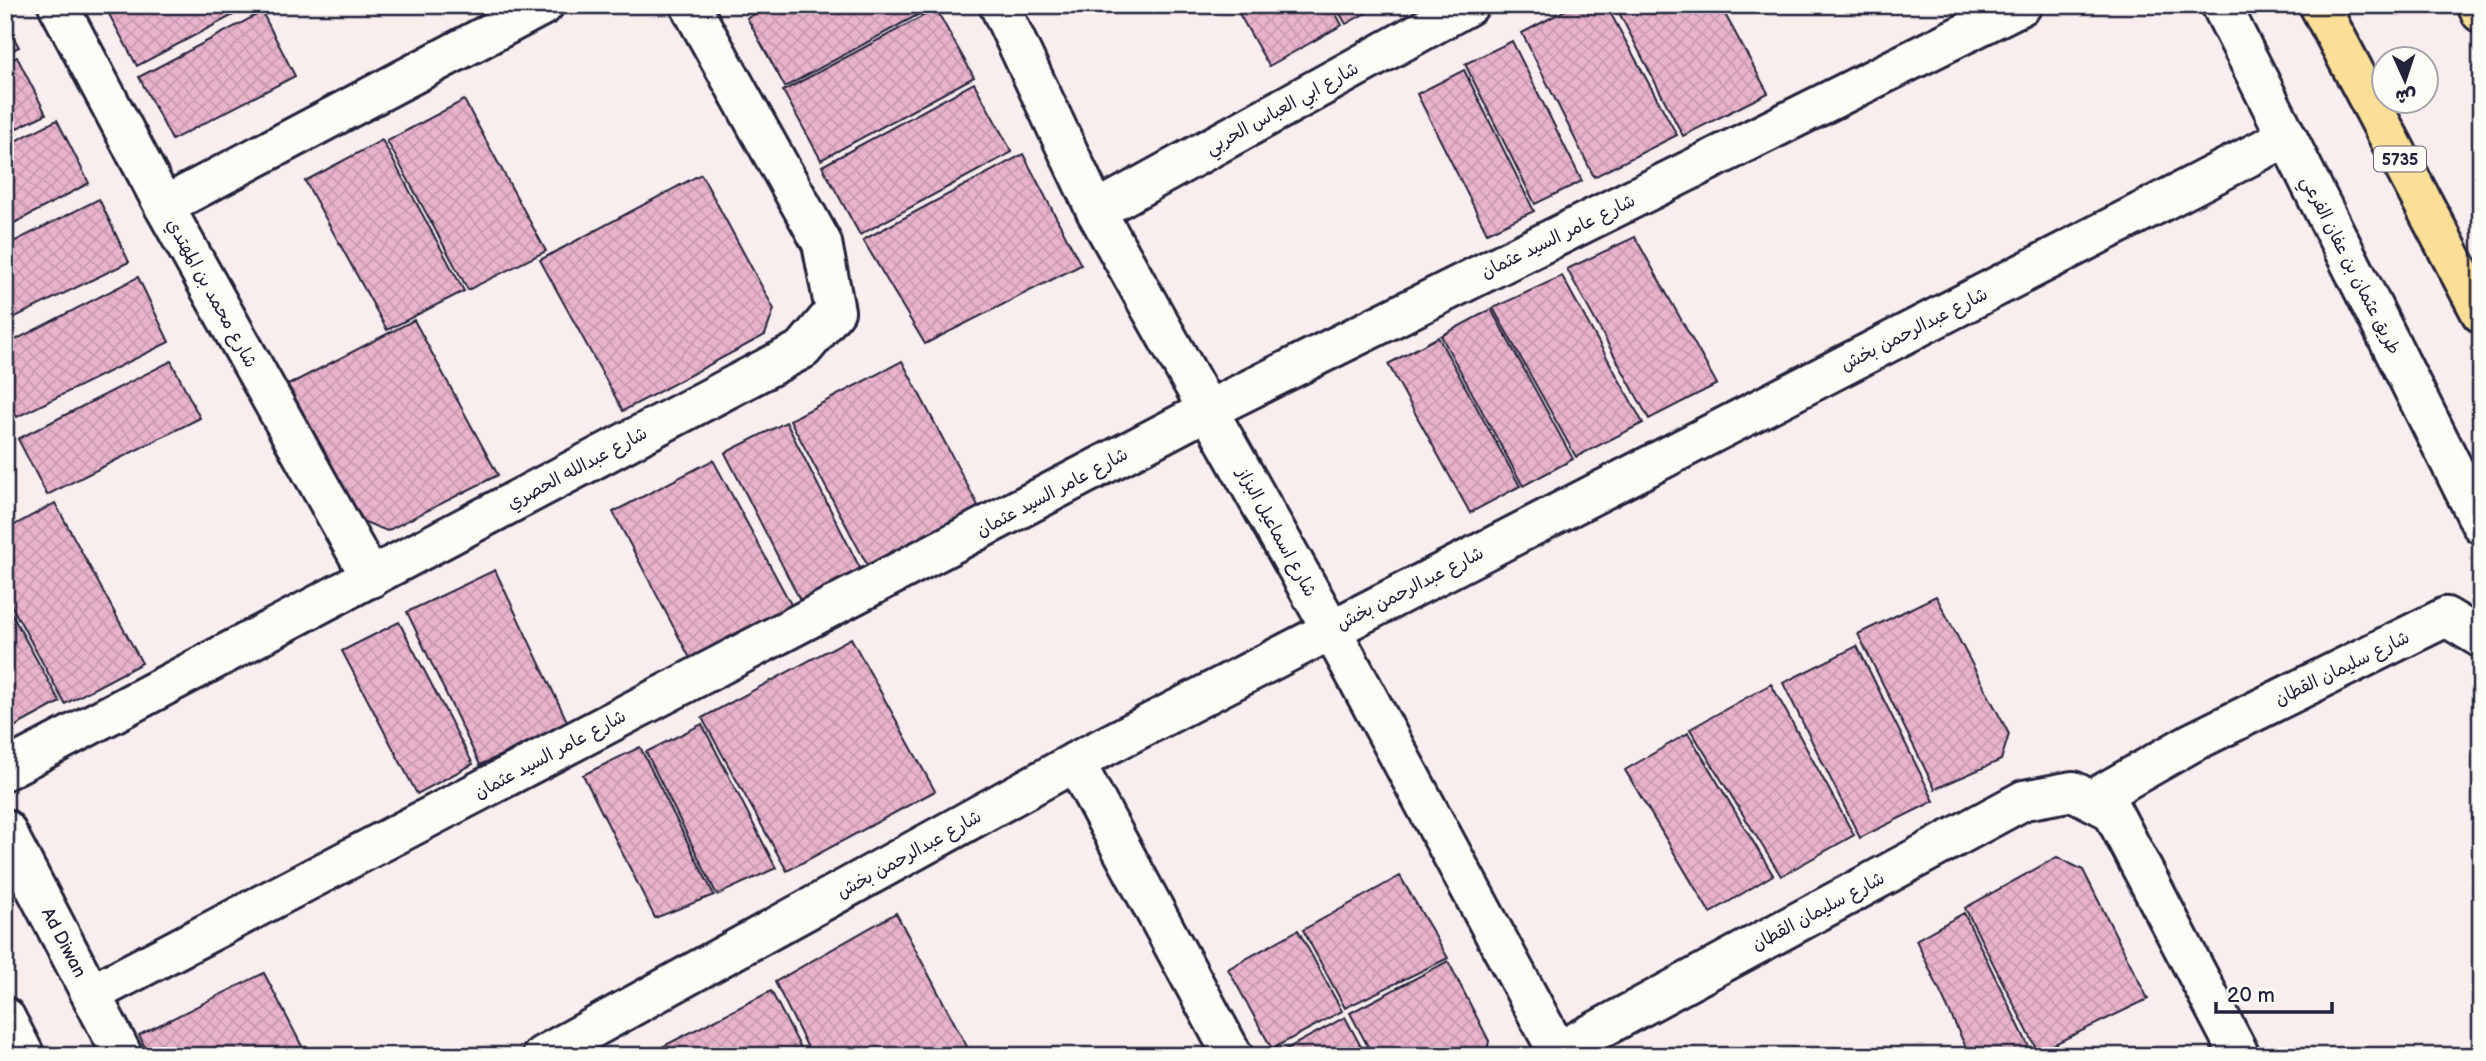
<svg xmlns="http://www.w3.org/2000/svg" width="2486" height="1061" viewBox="0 0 2486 1061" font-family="'Balsamiq Sans','Playpen Sans Arabic',sans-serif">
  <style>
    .building { fill: url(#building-cross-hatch); stroke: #22223b; stroke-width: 2 }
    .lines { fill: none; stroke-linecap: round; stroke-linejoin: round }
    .minor-casing { stroke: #22223b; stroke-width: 44 }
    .tertiary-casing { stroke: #22223b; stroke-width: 44 }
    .primary-casing { stroke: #22223b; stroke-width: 44 }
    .minor { stroke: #fdfcf7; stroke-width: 38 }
    .tertiary { stroke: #fdfcf7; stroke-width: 38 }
    .primary { stroke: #fbdf96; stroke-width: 38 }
    .labels { text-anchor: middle; stroke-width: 5; stroke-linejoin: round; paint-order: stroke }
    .shield { fill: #fdfcf7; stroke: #646373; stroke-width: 2 }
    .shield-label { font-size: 16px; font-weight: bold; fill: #22223b }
    .street-label { font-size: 18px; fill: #22223b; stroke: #fdfcf7 }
  </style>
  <defs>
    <pattern id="building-cross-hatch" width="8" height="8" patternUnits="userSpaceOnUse" patternTransform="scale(1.75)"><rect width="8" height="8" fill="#e9b3cb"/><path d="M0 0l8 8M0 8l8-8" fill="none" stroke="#c89aaf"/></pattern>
  </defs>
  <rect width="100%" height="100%" fill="#f9edee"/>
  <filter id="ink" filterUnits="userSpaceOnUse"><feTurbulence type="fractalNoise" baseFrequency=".0143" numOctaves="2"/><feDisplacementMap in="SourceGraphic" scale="14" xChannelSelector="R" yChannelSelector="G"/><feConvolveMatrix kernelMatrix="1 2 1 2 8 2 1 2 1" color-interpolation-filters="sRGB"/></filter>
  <g filter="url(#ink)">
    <path class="building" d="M104 5H252L137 66Z
      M771 5H936L785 87 747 18Z
      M1234 5H1331L1342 25 1269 66Z
      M1335 5H1380L1346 24Z
      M1575 5H1606L1677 135 1594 177 1522 33Z
      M1615 5H1720L1768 93 1683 136Z
      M936 9 974 77 821 160 783 91Z
      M262 12 295 76 172 140 139 77Z
      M5 22 19 47 5 54Z
      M1512 41 1582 181 1535 204 1465 64Z
      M17 57 46 114 5 134V63Z
      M1464 70 1534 211 1487 233 1417 94Z
      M974 83 1012 152 860 235 822 166Z
      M464 100 546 251 468 290 387 141Z
      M57 120 89 183 5 228V146Z
      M382 140 464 291 387 330 305 181Z
      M1023 154 1081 265 925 344 863 240Z
      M701 174 774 309 765 335 623 411 540 260Z
      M99 199 129 262 5 322V246Z
      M1635 237 1717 384 1649 419 1567 269Z
      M1562 276 1643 423 1576 457 1493 308Z
      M138 277 169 342 17 417 5 395V345Z
      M1491 309 1573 459 1523 486 1441 336Z
      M414 320 498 475 387 531 362 521 288 385Z
      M1438 337 1520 486 1470 513 1388 364Z
      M171 361 200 418 47 495 18 439Z
      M902 361 982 513 871 572 790 420Z
      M786 422 862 572 801 602 725 453Z
      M713 460 794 610 693 664 613 512Z
      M55 503 142 663 65 704 5 594V530Z
      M495 570 568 723 480 765 407 612Z
      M1936 596 2009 734 2001 760 1935 789 1858 634Z
      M5 602 60 702 5 732Z
      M399 622 473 764 417 794 342 651Z
      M851 638 935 791 787 871 702 718Z
      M1857 646 1934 801 1860 838 1783 683Z
      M1771 684 1854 835 1781 876 1690 729Z
      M702 724 776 868 717 895 646 752Z
      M1688 733 1773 875 1710 913 1625 770Z
      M640 747 714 895 655 918 583 775Z
      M2057 857 2083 870 2148 999 2038 1052 1965 908Z
      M1400 876 1448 958 1345 1008 1303 930Z
      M896 913 972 1056H812L775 982Z
      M1964 913 2032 1053 2025 1056H1970L1916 940Z
      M1298 930 1342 1011 1272 1049 1228 969Z
      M1448 961 1489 1041 1486 1056H1373L1350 1013Z
      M264 973 307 1056H149L139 1035Z
      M771 991 805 1056H666L662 1047Z
      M1345 1017 1366 1056H1275V1055Z"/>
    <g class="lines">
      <defs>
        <g id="minor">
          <path d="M58 5 164 206 371 578"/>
          <path d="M999 5 1096 211 1331 629 1560 1056"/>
          <path d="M164 206 544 5"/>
          <path d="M1096 211 1469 5"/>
          <path d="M1075 762 1233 1056"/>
          <path d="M5 770 803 349 835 311 822 243 690 5"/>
          <path d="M2091 800 2191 743 2446 617 2481 638"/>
          <path id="s1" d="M5 829 123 1056"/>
          <path d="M91 994 1208 410 2022 5"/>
          <path d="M5 1017 25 1056"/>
          <path d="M542 1056 1075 762 2287 137"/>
          <path d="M1550 1056 2024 800 2073 791 2112 811 2240 1056"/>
        </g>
        <path id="tertiary" d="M2221 5 2481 524"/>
        <path id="primary" d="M2319 5 2481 313
          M2477 5 2481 13"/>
      </defs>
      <use href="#minor" class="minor-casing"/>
      <use href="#tertiary" class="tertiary-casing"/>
      <use href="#primary" class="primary-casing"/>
      <use href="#minor" class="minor"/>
      <use href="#tertiary" class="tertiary"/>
      <use href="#primary" class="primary"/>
    </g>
  </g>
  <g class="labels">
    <rect class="shield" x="2374" y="146.5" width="52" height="25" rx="5"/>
    <g class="shield-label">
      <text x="2400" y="165">5735</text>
    </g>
    <g class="street-label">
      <text transform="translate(1282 108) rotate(-29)" y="6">شارع ابي العباس الحربي</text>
      <text transform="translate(1558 236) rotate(-26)" y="6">شارع عامر السيد عثمان</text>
      <text transform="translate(2351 265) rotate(63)" y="6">طريق عثمان بن عفان الفرعي</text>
      <text transform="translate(212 293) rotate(61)" y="6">شارع محمد بن المهتدي</text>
      <text transform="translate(1914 329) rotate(-27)" y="6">شارع عبدالرحمن بخش</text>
      <text transform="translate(577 468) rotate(-28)" y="6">شارع عبدالله الحصري</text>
      <text transform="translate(1052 492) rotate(-28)" y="6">شارع عامر السيد عثمان</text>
      <text transform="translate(1277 532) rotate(61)" y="6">شارع اسماعيل البزاز</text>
      <text transform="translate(1410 588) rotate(-27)" y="6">شارع عبدالرحمن بخش</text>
      <text transform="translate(2342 668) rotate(-26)" y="6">شارع سليمان القطان</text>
      <text transform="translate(550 754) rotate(-28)" y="6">شارع عامر السيد عثمان</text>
      <text transform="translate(909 854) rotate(-29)" y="6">شارع عبدالرحمن بخش</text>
      <text transform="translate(1818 911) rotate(-28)" y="6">شارع سليمان القطان</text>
      <text dy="6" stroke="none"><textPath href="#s1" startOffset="128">Ad Diwan</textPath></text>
    </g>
  </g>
  <rect width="2486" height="1061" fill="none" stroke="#fdfcf7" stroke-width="28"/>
  <rect x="14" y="14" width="2458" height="1033" fill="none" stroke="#22223b" stroke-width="2.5" filter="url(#ink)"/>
  <g transform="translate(2405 80) rotate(177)"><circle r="33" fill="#fdfcf7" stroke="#a5a5ac" stroke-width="2"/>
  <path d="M0-5L12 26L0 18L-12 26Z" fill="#22223b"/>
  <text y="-10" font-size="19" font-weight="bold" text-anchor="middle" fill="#22223b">ش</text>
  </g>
  <path d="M2216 1002v10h116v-10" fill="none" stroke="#22223b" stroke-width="3.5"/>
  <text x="2227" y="1002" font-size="21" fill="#22223b" stroke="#fdfcf7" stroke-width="5" paint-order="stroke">20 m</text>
</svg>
